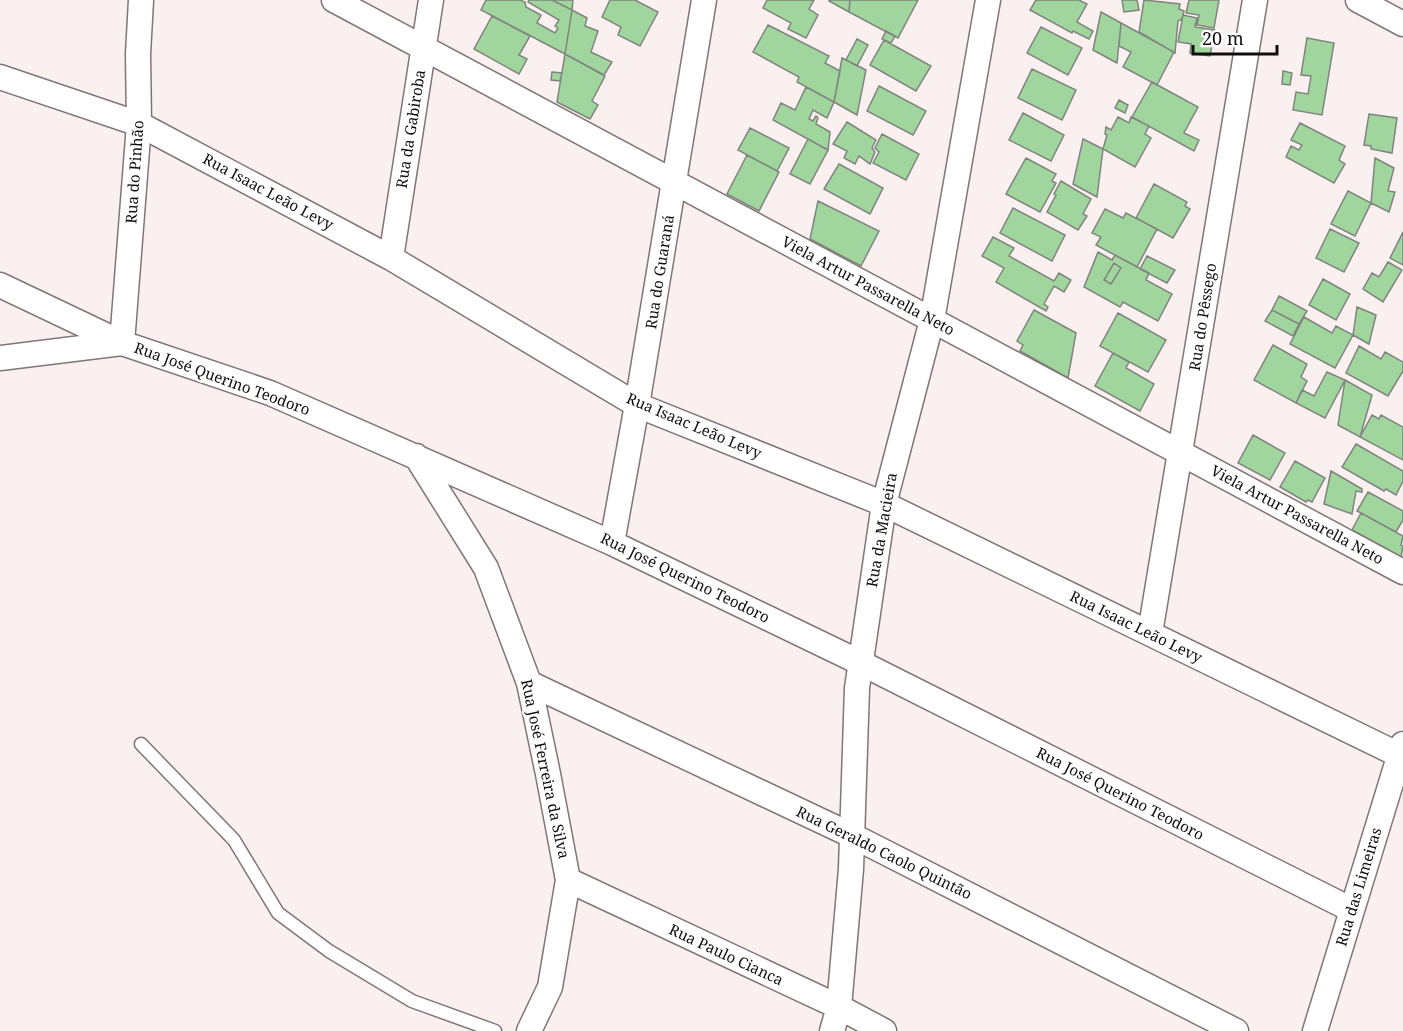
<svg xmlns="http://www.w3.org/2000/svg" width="1403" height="1031" viewBox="0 0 1403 1031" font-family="'Noto Serif',serif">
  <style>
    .building { fill: #a0d59e; stroke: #7f847e; stroke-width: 1.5 }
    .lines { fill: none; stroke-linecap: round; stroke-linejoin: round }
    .lane-casing { stroke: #807676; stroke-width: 15 }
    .street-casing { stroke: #807676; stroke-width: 27 }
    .lane { stroke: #fff; stroke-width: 12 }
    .street { stroke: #fff; stroke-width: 24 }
    .labels { text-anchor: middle; stroke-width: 4.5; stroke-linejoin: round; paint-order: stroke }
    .street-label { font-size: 15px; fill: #100d0d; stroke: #fff }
  </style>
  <rect width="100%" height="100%" fill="#faf0ef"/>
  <path class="building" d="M486 0H520L525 2 526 7 541 15 537 23 555 33 558 28 555 26 559 20 528 2 529 0H552L572 10 565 54 481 10Z
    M552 0H573L572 10Z
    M610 0H635L658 12 640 46 618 35 621 27 602 17Z
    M767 0H814L809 9 818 15 806 38 788 29 791 23 763 8Z
    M829 0H850L849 12 829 1Z
    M850 0H918L898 38 849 12Z
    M1036 0H1079L1087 4 1077 22 1093 31 1089 39 1073 31 1072 33 1030 10Z
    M1122 0H1137L1139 10 1124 12Z
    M1144 0 1180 4 1179 9 1184 11 1182 19 1178 21 1175 53 1139 32Z
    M1189 0H1219L1214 28 1197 25 1199 15 1186 13Z
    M572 10 587 18 585 26 598 31 591 52 612 62 604 75 565 54Z
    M1101 12 1121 23 1117 63 1093 50Z
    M1183 15 1197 18 1195 27 1215 30 1210 56 1190 53 1191 44 1178 42Z
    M492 16 530 36 519 55 527 59 519 74 474 49Z
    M1121 23 1174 52 1157 85 1123 67 1131 52 1119 46Z
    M768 25 829 56 825 63 840 71 834 102 797 82 799 77 753 52Z
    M1041 27 1082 48 1068 75 1027 53Z
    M886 31 895 36 891 43 882 39Z
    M1307 38 1334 43 1322 115 1293 110 1296 92 1308 94 1311 76 1301 75Z
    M857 39 868 45 857 66 846 60Z
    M884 40 931 66 916 91 870 65Z
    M565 54 605 76 592 101 598 105 590 119 557 102Z
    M842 58 866 70 857 115 834 102Z
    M1032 69 1076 90 1062 120 1018 98Z
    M1283 71 1292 73 1290 85 1282 84Z
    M552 72 562 73 560 81 551 80Z
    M1152 82 1198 107 1184 133 1199 140 1194 151 1132 117Z
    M879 86 926 111 913 135 867 111Z
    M806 87 834 102 827 118 813 110 809 119 813 121 816 116 818 118 816 124 830 132 828 150 773 120 781 103 795 110Z
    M1119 100 1128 105 1125 113 1115 108Z
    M1023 113 1064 135 1051 161 1009 140Z
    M1369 114 1397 118 1392 153 1371 149V146L1364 145Z
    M1118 117 1129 123 1131 117 1149 126 1145 134 1151 138 1135 167 1103 149 1107 135 1105 134 1106 127 1111 130Z
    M847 122 876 140 872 148 875 152 870 164 859 156 855 164 844 158 847 151 833 144Z
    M1300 123 1345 146 1339 160 1345 164 1334 183 1286 157 1291 146 1299 150 1302 145 1291 140Z
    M750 128 789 148 777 171 738 150Z
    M882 134 919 154 906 180 873 163 879 152 875 148Z
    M808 139 828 150 810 184 790 174Z
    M1083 139 1103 149 1097 197 1073 184Z
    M747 155 779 172 759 211 727 194Z
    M1026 158 1056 174 1052 181 1056 183 1040 212 1006 194Z
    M1375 158 1394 168 1388 191 1395 192 1389 212 1371 203Z
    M839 164 883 188 870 214 824 189Z
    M1061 181 1091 199 1083 214 1087 216 1078 230 1047 212 1056 195 1054 194Z
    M1154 184 1187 202 1185 206 1190 209 1173 238 1136 218Z
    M1348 191 1371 203 1355 236 1331 224Z
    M818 201 879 231 861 266 810 239Z
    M1013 208 1065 235 1052 261 1000 233Z
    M1105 209 1123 218 1126 213 1157 229 1137 267 1096 245 1101 237 1092 233Z
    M1330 229 1359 243 1344 272 1316 258Z
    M1403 232V265L1390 258Z
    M993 237 1014 248 1009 256 1054 281 1059 273 1071 280 1064 292 1054 286 1044 304 1048 307 1046 311 996 282 1004 268 982 256Z
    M1098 252 1112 260 1115 255 1149 273 1146 280 1172 294 1158 321 1123 302 1120 307 1084 287Z
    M1147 256 1175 270 1167 283 1140 269Z
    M1388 262 1402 270 1383 302 1363 289 1372 273 1379 277Z
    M1114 263 1121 268 1111 284 1104 280Z
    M1323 279 1350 294 1336 320 1309 305Z
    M1279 296 1307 311 1299 324 1272 310Z
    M1357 307 1376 315 1369 344 1353 335Z
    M1034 310 1076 333 1068 378 1020 351 1023 345 1017 341Z
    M1272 310 1299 324 1293 336 1265 321Z
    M1118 313 1166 340 1148 372 1100 346Z
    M1304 317 1332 333 1336 326 1353 335 1335 368 1290 344Z
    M1273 345 1307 364 1301 377 1307 381 1296 403 1254 380Z
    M1359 346 1381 359 1385 352 1403 362V371L1388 396 1346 373Z
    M1113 353 1129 362 1126 368 1154 384 1140 411 1095 386Z
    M1327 372 1345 380 1325 418 1296 403 1302 390 1314 396Z
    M1345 380 1372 395 1360 437 1338 425Z
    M1372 415 1379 419 1381 415 1403 427V460L1360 437Z
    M1253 435 1285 453 1270 480 1238 463Z
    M1356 444 1403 471V481L1396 495 1386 489 1384 491 1342 467Z
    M1295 461 1325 478 1312 502 1308 500 1306 502 1280 487Z
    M1331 471 1362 489V492L1356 491 1352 514 1324 504Z
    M1368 492 1403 511V520L1396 532 1357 511Z
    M1361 513 1403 536 1401 545 1403 546 1401 557 1352 530Z"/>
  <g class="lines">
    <defs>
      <path id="lane" d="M141 744 234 840 278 913 329 951 412 1001 495 1031"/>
      <path id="street" d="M334 0 1403 572
        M1358 0 1403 24
        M0 77 139 124 391 258 637 405 884 504 1399 755
        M391 258 431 0
        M0 285 122 343 270 393 612 543 861 663 1352 910
        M0 358 122 343 139 124 138 54 141 0
        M416 456 486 568 529 683 548 774 568 880 550 987 529 1031
        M612 543 637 405 704 0
        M1150 633 1255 0
        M529 683 853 836 1236 1031
        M568 880 839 1007 884 1031
        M832 1031 839 1007 851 869 857 688 884 504 932 320 988 0
        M1315 1031 1403 744"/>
    </defs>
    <use href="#lane" class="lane-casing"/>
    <use href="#street" class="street-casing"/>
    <use href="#lane" class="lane"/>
    <use href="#street" class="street"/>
  </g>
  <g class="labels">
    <g class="street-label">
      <text transform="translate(411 129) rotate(-81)" y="5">Rua da Gabiroba</text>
      <text transform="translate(135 172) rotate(-86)" y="5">Rua do Pinhão</text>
      <text transform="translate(268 192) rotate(28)" y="5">Rua Isaac Leão Levy</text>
      <text transform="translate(660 272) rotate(-81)" y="5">Rua do Guaraná</text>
      <text transform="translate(868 286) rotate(28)" y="5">Viela Artur Passarella Neto</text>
      <text transform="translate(1203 317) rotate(-81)" y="5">Rua do Pêssego</text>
      <text transform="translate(222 379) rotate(20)" y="5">Rua José Querino Teodoro</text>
      <text transform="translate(694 426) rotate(23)" y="5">Rua Isaac Leão Levy</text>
      <text transform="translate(1297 515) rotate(28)" y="5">Viela Artur Passarella Neto</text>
      <text transform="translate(882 530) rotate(-80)" y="5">Rua da Macieira</text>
      <text transform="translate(685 578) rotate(26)" y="5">Rua José Querino Teodoro</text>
      <text transform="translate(1136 627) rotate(26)" y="5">Rua Isaac Leão Levy</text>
      <text transform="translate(545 769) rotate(78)" y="5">Rua José Ferreira da Silva</text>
      <text transform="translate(1120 794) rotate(27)" y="5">Rua José Querino Teodoro</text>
      <text transform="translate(884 853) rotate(26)" y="5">Rua Geraldo Caolo Quintão</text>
      <text transform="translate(1359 887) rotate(-73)" y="5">Rua das Limeiras</text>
      <text transform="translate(726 955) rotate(25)" y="5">Rua Paulo Cianca</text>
    </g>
  </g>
  <path d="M1193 45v9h84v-9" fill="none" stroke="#100d0d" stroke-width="3"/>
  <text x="1202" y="45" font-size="18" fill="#100d0d" stroke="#ffffff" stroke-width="4.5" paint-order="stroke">20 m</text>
</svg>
